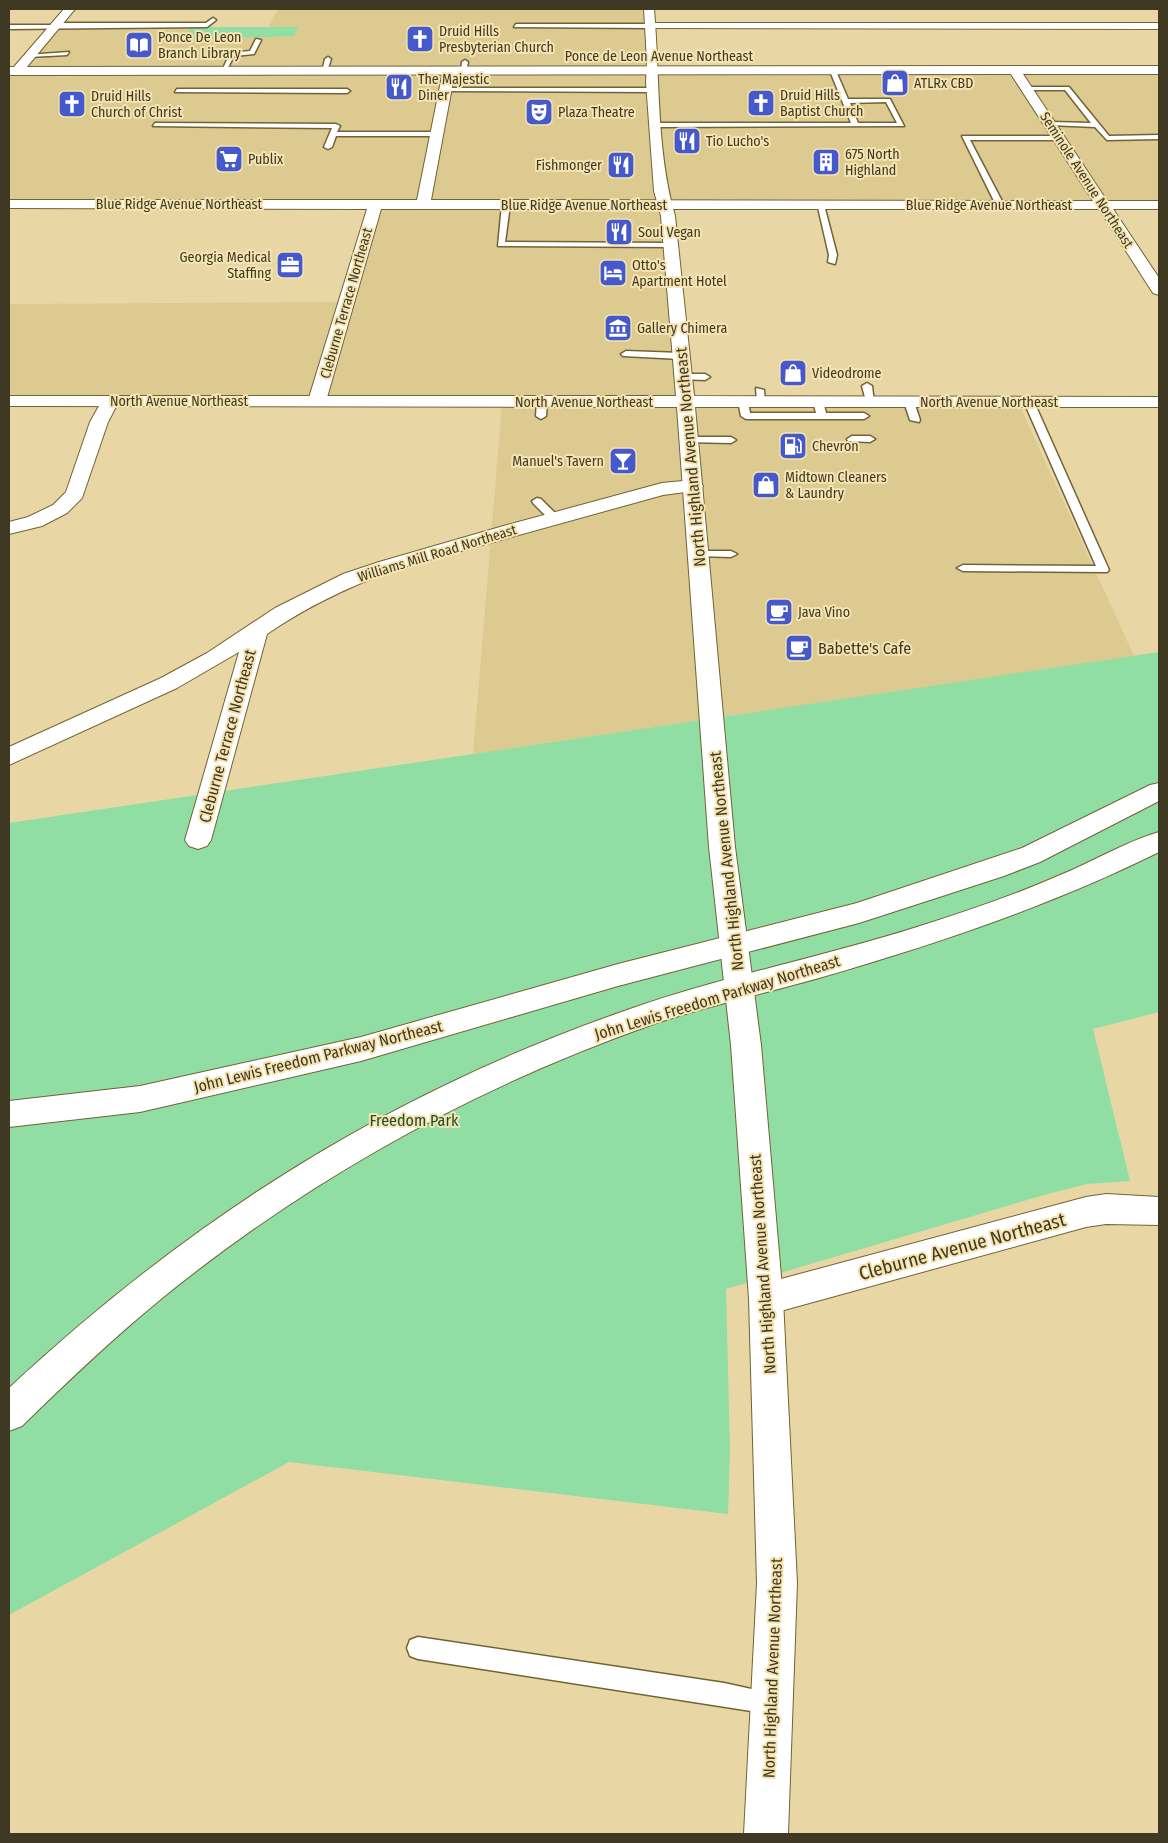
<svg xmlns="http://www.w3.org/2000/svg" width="1168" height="1843" viewBox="0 0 1168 1843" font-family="'Fira Sans Condensed',sans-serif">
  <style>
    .built { fill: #ddca91 }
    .green { fill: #90dea4 }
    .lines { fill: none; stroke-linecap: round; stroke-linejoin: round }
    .lane-casing { stroke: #726334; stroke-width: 3 }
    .street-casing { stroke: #726334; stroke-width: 2 }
    .secondary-casing { stroke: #726334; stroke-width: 2 }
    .highway-casing { stroke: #726334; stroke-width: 2 }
    .lane { fill: #fff; fill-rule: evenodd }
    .street { fill: #fff; fill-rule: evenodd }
    .secondary { fill: #fff; fill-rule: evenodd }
    .highway { fill: #fff; fill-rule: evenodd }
    .labels { text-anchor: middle; stroke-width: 4; stroke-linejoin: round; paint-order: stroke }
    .far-poi-label { font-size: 14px; fill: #3f3823; stroke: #f5e4b1; text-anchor: start }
    .far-street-label { font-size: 14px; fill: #3f3823; stroke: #f5e4b1 }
    .street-label { font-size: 16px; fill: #3f3823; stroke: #f5e4b1 }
    .poi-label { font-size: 16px; fill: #3f3823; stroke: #f5e4b1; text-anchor: start }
    .park-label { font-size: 16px; fill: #1f4e2d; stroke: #f5e4b1 }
    .near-street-label { font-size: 19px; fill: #3f3823; stroke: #f5e4b1 }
  </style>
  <rect width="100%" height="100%" fill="#e8d7a4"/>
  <path class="built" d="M278 9H649L653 71 1159 70V203L669 202 697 401 1018 402 1134 656 473 754 502 404 9 401V304L344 302 370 206 9 204V72H16L51 27H268Z"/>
  <path class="green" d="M191 27H298L294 36 183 40Z
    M1159 652V1012L1093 1029 1130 1181 1087 1184 1044 1195 726 1289 730 1450 728 1514 289 1462 9 1615V823Z"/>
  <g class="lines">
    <defs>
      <path id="lane" d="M213 18 216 20 207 27 9 29V25H53L56 23H206Z
        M516 24H650L653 26 650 28 514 27Z
        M256 39 261 40 254 54 234 56 225 73H221L230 53 250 51Z
        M69 52 67 55 29 57 26 55Z
        M328 57 331 59 327 71 322 72 325 59Z
        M465 60 468 62 466 71 461 72 462 62Z
        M833 69 836 71 848 99H890L904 126 656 127 652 125 656 123H851L830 71ZM886 102 897 123H858L850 103Z
        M1025 87H1069L1109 136 1159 135V139L1107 140 1095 127 1049 125 1051 122 1091 123 1065 90H1027Z
        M445 88H653L656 90 653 92 443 91Z
        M177 89H347L350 91 347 93 175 92Z
        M155 123 336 124 340 126 337 132H437L441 134 437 136H336L332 147 328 149 324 147 332 128 153 126Z
        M962 136H1059L1063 138 1059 140H970L1004 205 1000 207 996 205Z
        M506 203 510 205 505 242 671 243 675 245 671 247 498 246 502 205Z
        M817 203 824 205 837 255 835 264 828 262 829 255Z
        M626 351 681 353 686 356 681 359 623 356 621 354Z
        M683 374H705L710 377 705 380 680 379V375Z
        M867 383 872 386 874 403 866 401 862 386Z
        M756 388 764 390 765 403 757 401Z
        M743 398 748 401 750 413H816L813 401 818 398 823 401 826 413H864L869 416 864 419H746L741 416 738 401Z
        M542 399 547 402 546 416 541 419 536 416 537 402Z
        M906 400 914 402 920 420 919 422 910 420 904 402Z
        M1026 400 1034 402 1109 570 1107 572 963 571 957 568 963 565 1096 566 1024 402Z
        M852 436H870L875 439 870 442 848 441 847 439Z
        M689 437H731L736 440 731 443 685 442V438Z
        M537 498 541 499 558 516V520H550L533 503 532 501Z
        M699 551H731L737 554 731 557 695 556V552Z
        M418 1637 724 1683 779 1695 782 1703 779 1711 771 1714 418 1659 410 1656 407 1648 410 1640Z"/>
      <path id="street" d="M64 9H75L21 74H13V68Z
        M650 23H1159V29L646 28V24Z
        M449 67 455 71 431 200 1093 201 1009 71 1011 68H1019L1107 201H1159V209H1113L1159 278V295L1153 293 1099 209H381L326 401 323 405H311L308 401 367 209 9 208V200H417L443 71Z
        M110 396 116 397 119 401 108 422 82 498 67 513 42 526 9 534V522L28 517 53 505 66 492 90 422 104 397Z
        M693 480 700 482 703 486 700 490 663 495 393 570C349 587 306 607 267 634L211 840 207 846 198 849 189 846 185 840 239 652 177 688 9 765V747L161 678 207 653 275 608 343 574 379 562 500 527 662 483Z
        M1106 1194 1159 1197V1225L1106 1224 1086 1227 766 1315 754 1310 749 1299 754 1288 766 1283 1086 1197Z"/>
      <path id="secondary" d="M644 9H654C660 77 656 150 675 216L694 396 1159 397V407H695L735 847 761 1045 783 1299 797 1583 788 1834H744L757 1583 749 1299 731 1045 709 847 677 407 9 406V396H676L661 216 654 191 646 82 647 61Z"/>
      <path id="highway" d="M1159 66V74L9 75V67Z
        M1159 783V801L1040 862 1004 876 859 923 618 986 361 1061 140 1112 9 1127V1101L140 1086 361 1037 618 964 857 903 1022 848 1150 785Z
        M1159 832V852C1050 906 936 944 819 978 763 994 706 1006 651 1025 473 1088 307 1180 161 1299 112 1339 67 1382 22 1426L9 1431V1388C194 1216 390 1092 630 1009 724 976 823 957 917 927 965 912 1012 896 1058 876 1091 863 1124 842 1159 832Z"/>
    </defs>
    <use href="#lane" class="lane-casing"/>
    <use href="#street" class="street-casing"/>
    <use href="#secondary" class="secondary-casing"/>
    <use href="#highway" class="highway-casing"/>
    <use href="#lane" class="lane"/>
    <use href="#street" class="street"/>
    <use href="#secondary" class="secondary"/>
    <use href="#highway" class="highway"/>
  </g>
  <defs>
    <symbol id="church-square" viewBox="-11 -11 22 22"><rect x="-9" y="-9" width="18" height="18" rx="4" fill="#4558cc" stroke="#f5e4b1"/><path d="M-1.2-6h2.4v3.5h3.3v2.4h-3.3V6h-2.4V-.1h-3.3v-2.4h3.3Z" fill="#fff"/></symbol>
    <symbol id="library-square" viewBox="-11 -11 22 22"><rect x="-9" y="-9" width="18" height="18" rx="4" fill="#4558cc" stroke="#f5e4b1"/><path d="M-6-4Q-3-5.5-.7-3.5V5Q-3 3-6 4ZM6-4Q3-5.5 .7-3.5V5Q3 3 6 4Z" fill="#fff"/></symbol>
    <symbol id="shop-square" viewBox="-11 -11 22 22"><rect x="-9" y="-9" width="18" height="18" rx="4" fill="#4558cc" stroke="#f5e4b1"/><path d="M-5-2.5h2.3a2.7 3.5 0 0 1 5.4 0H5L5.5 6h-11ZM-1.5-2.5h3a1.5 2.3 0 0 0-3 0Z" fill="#fff"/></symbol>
    <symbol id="restaurant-square" viewBox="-11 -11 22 22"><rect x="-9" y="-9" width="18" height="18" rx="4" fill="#4558cc" stroke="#f5e4b1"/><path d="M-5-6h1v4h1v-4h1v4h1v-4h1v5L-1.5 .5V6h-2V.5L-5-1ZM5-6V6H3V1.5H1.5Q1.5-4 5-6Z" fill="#fff"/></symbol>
    <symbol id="theatre-square" viewBox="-11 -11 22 22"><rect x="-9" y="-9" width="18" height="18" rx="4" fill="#4558cc" stroke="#f5e4b1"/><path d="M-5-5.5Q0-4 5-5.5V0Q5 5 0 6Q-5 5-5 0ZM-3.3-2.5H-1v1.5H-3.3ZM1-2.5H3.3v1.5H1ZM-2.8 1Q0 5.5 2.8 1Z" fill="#fff"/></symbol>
    <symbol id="supermarket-square" viewBox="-11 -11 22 22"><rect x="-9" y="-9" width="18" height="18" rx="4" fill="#4558cc" stroke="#f5e4b1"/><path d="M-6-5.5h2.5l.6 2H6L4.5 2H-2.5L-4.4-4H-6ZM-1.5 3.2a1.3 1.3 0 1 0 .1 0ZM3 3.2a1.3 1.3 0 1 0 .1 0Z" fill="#fff"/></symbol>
    <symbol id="building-square" viewBox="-11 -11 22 22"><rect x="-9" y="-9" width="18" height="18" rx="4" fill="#4558cc" stroke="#f5e4b1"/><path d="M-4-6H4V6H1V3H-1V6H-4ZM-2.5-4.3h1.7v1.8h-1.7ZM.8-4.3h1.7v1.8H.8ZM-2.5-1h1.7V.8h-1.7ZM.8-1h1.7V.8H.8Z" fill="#fff"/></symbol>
    <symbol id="office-square" viewBox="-11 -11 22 22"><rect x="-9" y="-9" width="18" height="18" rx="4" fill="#4558cc" stroke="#f5e4b1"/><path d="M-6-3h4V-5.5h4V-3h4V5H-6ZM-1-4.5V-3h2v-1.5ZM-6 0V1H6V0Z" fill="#fff"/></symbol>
    <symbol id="hotel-square" viewBox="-11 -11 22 22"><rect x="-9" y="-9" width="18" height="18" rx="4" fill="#4558cc" stroke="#f5e4b1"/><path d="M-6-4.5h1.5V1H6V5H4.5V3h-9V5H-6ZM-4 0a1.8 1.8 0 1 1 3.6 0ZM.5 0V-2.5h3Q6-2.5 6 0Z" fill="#fff"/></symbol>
    <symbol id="museum-square" viewBox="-11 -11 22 22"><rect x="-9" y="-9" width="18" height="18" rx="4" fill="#4558cc" stroke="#f5e4b1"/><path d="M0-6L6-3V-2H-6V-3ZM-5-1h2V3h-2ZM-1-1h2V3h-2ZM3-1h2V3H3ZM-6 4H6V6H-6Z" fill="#fff"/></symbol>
    <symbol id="fuel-square" viewBox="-11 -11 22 22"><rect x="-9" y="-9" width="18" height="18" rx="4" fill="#4558cc" stroke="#f5e4b1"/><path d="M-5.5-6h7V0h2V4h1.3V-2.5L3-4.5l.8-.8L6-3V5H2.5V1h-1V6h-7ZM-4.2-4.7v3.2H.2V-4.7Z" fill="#fff"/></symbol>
    <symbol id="bar-square" viewBox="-11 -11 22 22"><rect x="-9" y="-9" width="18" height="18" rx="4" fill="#4558cc" stroke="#f5e4b1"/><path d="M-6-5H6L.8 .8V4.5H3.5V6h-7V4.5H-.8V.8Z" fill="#fff"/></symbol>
    <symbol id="cafe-square" viewBox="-11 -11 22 22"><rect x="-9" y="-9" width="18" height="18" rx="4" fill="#4558cc" stroke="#f5e4b1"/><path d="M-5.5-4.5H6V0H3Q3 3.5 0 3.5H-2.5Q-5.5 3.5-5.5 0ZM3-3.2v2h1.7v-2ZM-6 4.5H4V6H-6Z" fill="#fff"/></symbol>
  </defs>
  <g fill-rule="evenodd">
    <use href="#church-square" x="404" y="23" width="32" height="32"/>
    <use href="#library-square" x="123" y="29" width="32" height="32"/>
    <use href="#shop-square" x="879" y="67" width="32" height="32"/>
    <use href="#restaurant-square" x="383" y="71" width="32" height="32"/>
    <use href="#church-square" x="745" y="87" width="32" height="32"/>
    <use href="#church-square" x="56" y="88" width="32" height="32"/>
    <use href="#theatre-square" x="523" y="96" width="32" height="32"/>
    <use href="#restaurant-square" x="671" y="125" width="32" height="32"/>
    <use href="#supermarket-square" x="213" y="143" width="32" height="32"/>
    <use href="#building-square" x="810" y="146" width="32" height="32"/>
    <use href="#restaurant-square" x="605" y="149" width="32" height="32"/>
    <use href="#restaurant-square" x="603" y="216" width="32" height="32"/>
    <use href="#office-square" x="274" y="249" width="32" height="32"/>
    <use href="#hotel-square" x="597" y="257" width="32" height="32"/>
    <use href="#museum-square" x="602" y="312" width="32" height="32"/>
    <use href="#shop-square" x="777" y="357" width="32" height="32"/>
    <use href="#fuel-square" x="777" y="430" width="32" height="32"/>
    <use href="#bar-square" x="607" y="445" width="32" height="32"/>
    <use href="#shop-square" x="750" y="469" width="32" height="32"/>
    <use href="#cafe-square" x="763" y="596" width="32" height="32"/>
    <use href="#cafe-square" x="783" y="632" width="32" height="32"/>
  </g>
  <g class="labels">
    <g class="far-poi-label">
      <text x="439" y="36">Druid Hills<tspan x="439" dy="16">Presbyterian Church</tspan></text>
      <text x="158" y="42">Ponce De Leon<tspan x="158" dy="16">Branch Library</tspan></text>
      <text x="418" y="84">The Majestic<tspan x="418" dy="16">Diner</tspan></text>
      <text x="914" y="88">ATLRx CBD</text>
      <text x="780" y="100">Druid Hills<tspan x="780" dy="16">Baptist Church</tspan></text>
      <text x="91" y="101">Druid Hills<tspan x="91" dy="16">Church of Christ</tspan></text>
      <text x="558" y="117">Plaza Theatre</text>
      <text x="706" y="146">Tio Lucho's</text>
      <text x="845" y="159">675 North<tspan x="845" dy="16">Highland</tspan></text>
      <text x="248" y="164">Publix</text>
      <text x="602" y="170" text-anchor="end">Fishmonger</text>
      <text x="638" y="237">Soul Vegan</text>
      <text x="271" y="262" text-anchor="end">Georgia Medical<tspan x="271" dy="16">Staffing</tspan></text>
      <text x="632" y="270">Otto's<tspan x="632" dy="16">Apartment Hotel</tspan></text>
      <text x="637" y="333">Gallery Chimera</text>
      <text x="812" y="378">Videodrome</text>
      <text x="812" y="451">Chevron</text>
      <text x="604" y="466" text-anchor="end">Manuel's Tavern</text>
      <text x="785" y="482">Midtown Cleaners<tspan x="785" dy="16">&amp; Laundry</tspan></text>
      <text x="798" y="617">Java Vino</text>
    </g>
    <g class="far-street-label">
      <text x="659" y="61">Ponce de Leon Avenue Northeast</text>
      <text transform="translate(1087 180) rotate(57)" y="5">Seminole Avenue Northeast</text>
      <text x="179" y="209">Blue Ridge Avenue Northeast</text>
      <text x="584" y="210">Blue Ridge Avenue Northeast</text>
      <text x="989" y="210">Blue Ridge Avenue Northeast</text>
      <text transform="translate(346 303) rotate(-74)" y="5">Cleburne Terrace Northeast</text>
      <text x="179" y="406">North Avenue Northeast</text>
      <text x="584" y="407">North Avenue Northeast</text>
      <text x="989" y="407">North Avenue Northeast</text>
      <text transform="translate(437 553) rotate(-17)" y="5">Williams Mill Road Northeast</text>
    </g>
    <g class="street-label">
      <text transform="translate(690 457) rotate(-95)" y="6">North Highland Avenue Northeast</text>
      <text transform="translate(227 736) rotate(-75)" y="6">Cleburne Terrace Northeast</text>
      <text transform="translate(726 861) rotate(-96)" y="6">North Highland Avenue Northeast</text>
      <text transform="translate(717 997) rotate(-17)" y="6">John Lewis Freedom Parkway Northeast</text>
      <text transform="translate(318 1056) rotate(-14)" y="6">John Lewis Freedom Parkway Northeast</text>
      <text transform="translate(762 1264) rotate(-94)" y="6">North Highland Avenue Northeast</text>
      <text transform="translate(772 1668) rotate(-88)" y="6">North Highland Avenue Northeast</text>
    </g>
    <g class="poi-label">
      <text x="818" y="654">Babette's Cafe</text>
    </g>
    <g class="park-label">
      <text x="414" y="1126">Freedom Park</text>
    </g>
    <g class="near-street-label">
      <text transform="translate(962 1246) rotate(-15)" y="7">Cleburne Avenue Northeast</text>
    </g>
  </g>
  <rect width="1168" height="1843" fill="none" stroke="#3f3823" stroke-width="20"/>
</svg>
